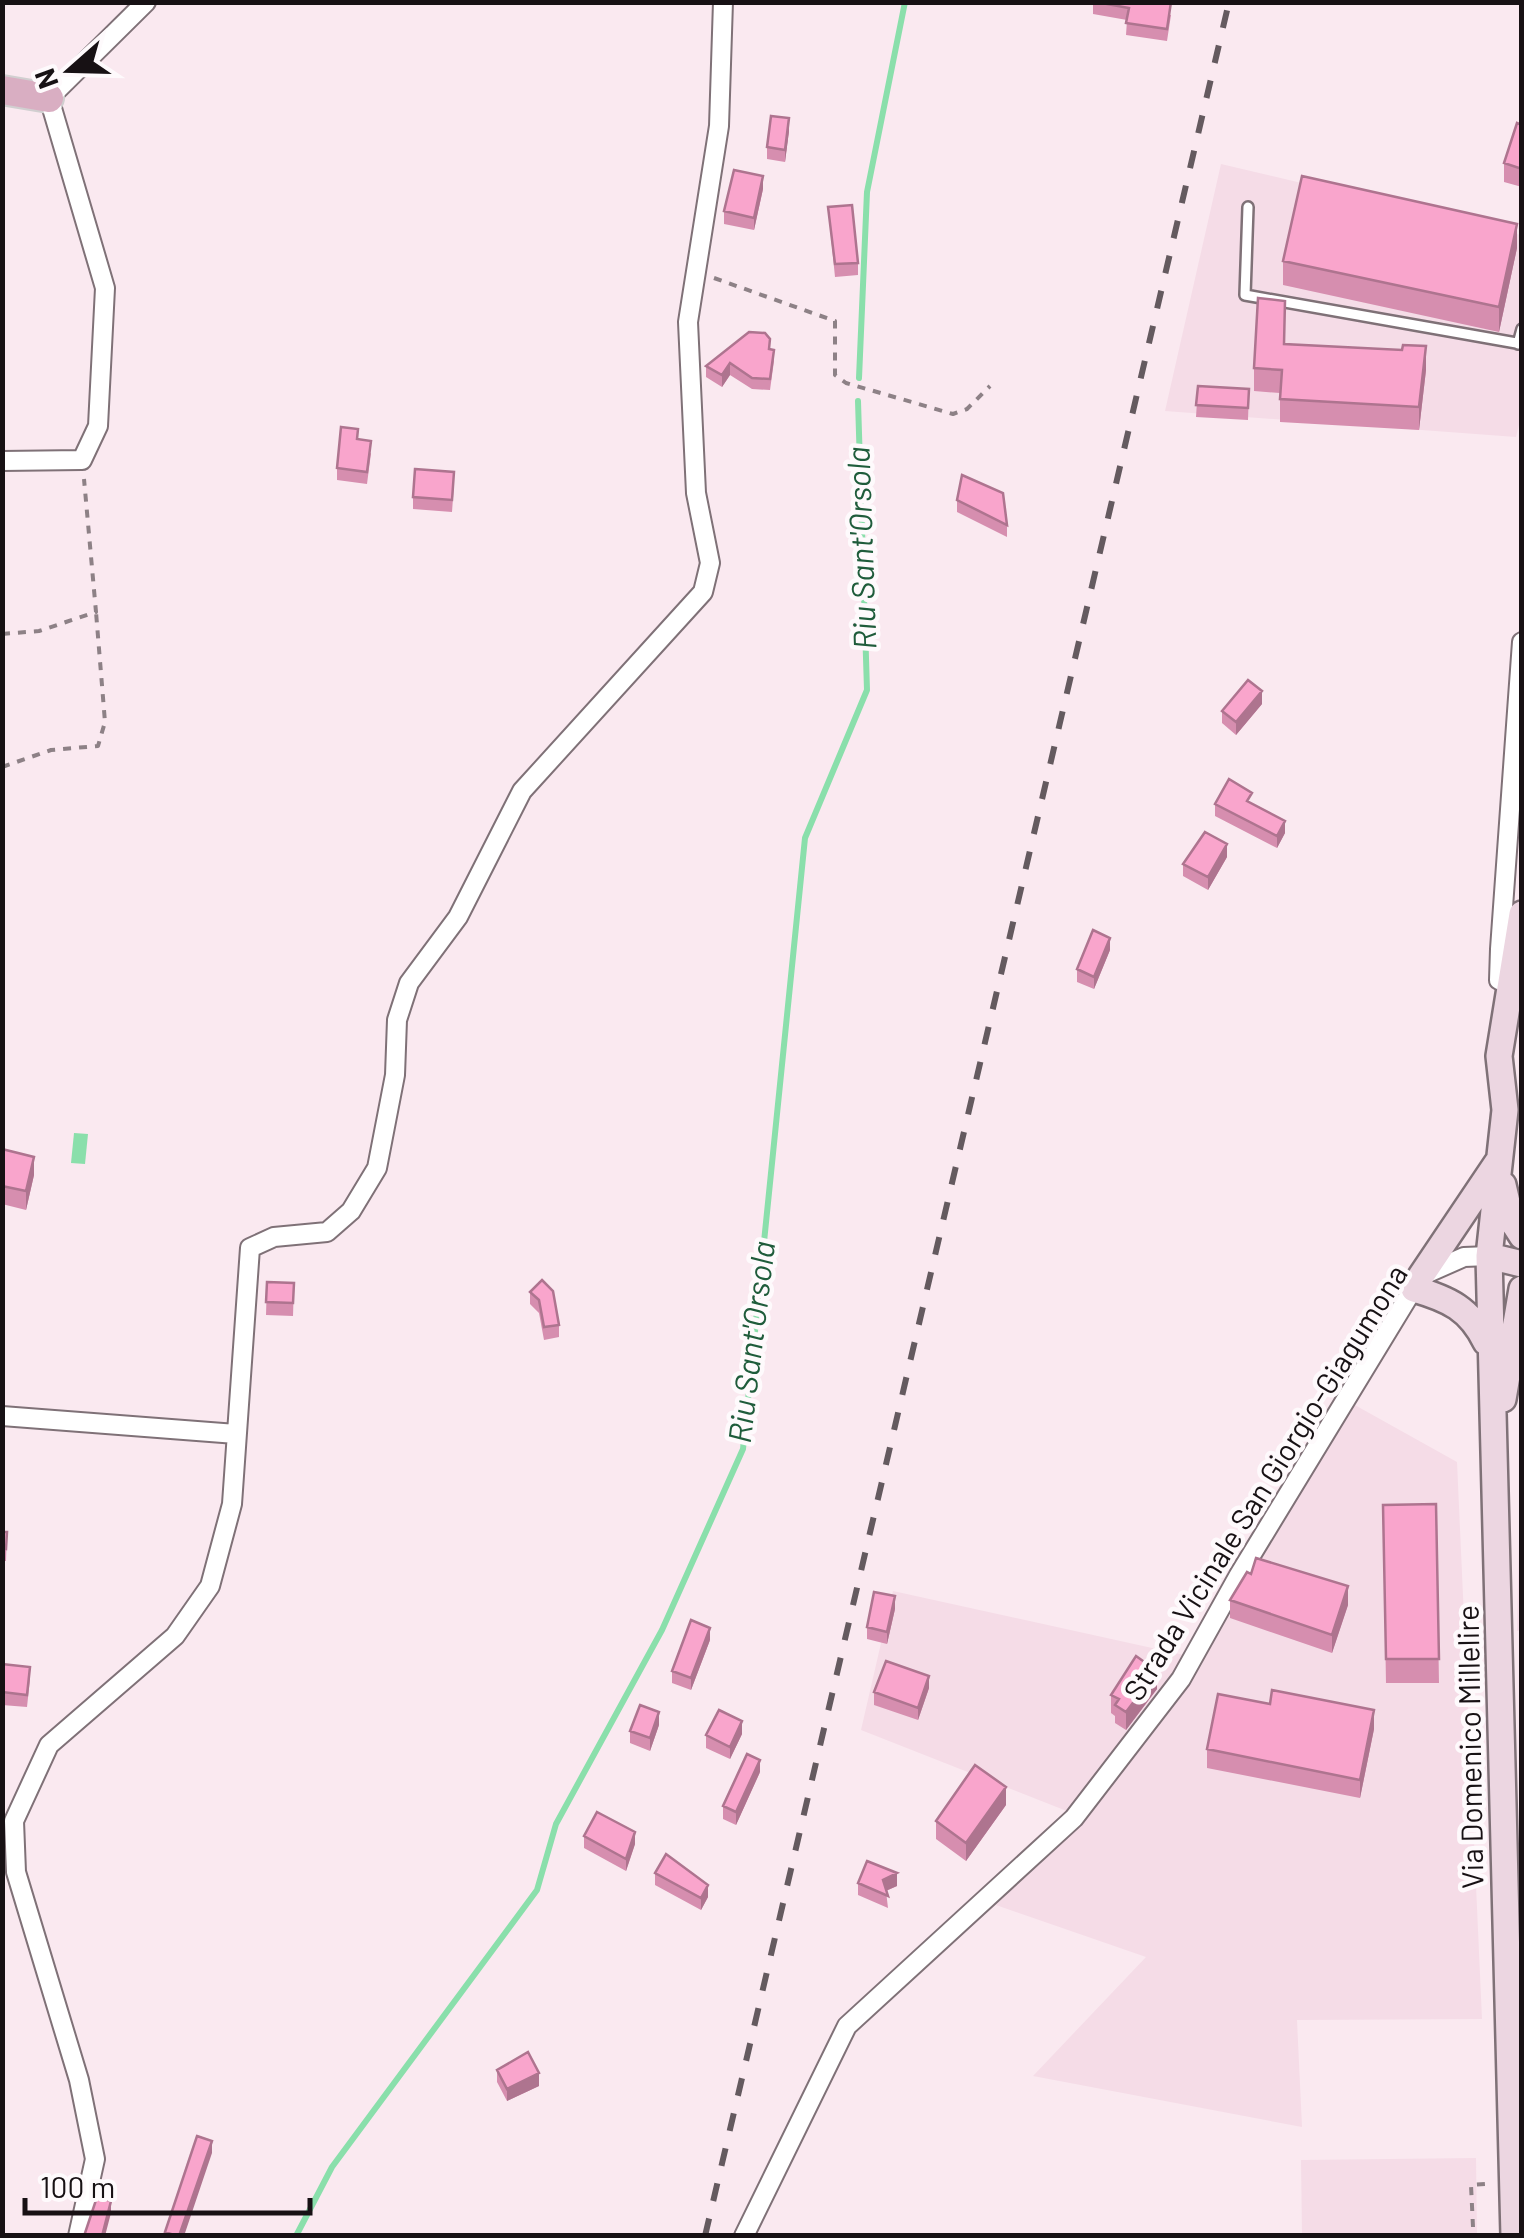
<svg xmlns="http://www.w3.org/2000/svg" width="1524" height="2238" viewBox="0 0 1524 2238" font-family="Barlow,sans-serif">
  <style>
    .built { fill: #f5dce7 }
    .water { fill: #8adfab }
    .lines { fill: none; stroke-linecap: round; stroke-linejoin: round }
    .stream { stroke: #8adfab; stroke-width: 6 }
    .lane-casing { stroke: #7f7177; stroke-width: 14 }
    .street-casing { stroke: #7f7177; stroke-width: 22 }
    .secondary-casing { stroke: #7f7177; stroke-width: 30 }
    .primary-casing { stroke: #d1cfd0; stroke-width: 32 }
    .path { stroke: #8d8186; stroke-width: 4; stroke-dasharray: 8 8; stroke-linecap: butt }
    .lane { stroke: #fff; stroke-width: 9 }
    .street { stroke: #fff; stroke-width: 18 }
    .secondary { stroke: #ecd6e1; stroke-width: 25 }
    .primary { stroke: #d9aec2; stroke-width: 28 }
    .rail { stroke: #645a5f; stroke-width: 6; stroke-dasharray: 18 18; stroke-linecap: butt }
    .wall { fill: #d68eaf }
    .shaded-wall { fill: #ae748f }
    .building { fill: #f9a5cc; stroke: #ae748f; stroke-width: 2.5 }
    .labels { text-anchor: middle; stroke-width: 9; stroke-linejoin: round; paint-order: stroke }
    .street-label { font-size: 30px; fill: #171114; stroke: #fefafc }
    .water-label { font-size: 32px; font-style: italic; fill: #1f5c3b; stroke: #fefafc }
  </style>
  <rect width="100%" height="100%" fill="#fae9f0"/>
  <path class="built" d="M1221 164 1521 235 1522 413 1516 437 1165 411Z
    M1353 1404 1457 1462 1482 2019 1297 2020 1302 2127 1033 2076 1146 1957 996 1905 1082 1817 861 1730 893 1591 1193 1657Z
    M1521 1444 1522 1630 1517 1631Z
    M1476 2158 1477 2235H1302L1301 2160Z"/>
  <path class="water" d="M74 1133 88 1134 85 1164 71 1163Z"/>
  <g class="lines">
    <path class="stream" d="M859 378 867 192 905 2
      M296 2236 332 2167 537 1890 556 1824 662 1630 743 1449 805 838 867 690 858 401"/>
    <defs>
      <path id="lane" d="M1248 207 1245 295 1522 344
        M1518 344 1522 329"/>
      <path id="street" d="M2 461 82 460 98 426 105 288 49 98 146 2
        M1511 986 1499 980 1500 949 1522 642
        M2 1416 236 1434
        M78 2236 95 2159 79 2080 16 1872 14 1821 49 1745 175 1636 210 1586 232 1504 250 1248 274 1237 327 1232 351 1211 377 1168 395 1075 397 1020 409 983 458 917 522 791 703 592 710 563 696 493 688 322 719 126 723 2
        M744 2236 847 2026 1074 1818 1181 1679 1239 1575 1421 1276 1464 1257 1489 1256"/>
      <path id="secondary" d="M1503 1185 1511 1219 1522 1236
        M1489 1256 1522 1264
        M1421 1276 1497 1163
        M1414 1289C1449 1299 1470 1309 1486 1342
        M1503 1399 1522 1289
        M1514 2236 1489 1256 1505 1110 1499 1056 1522 914"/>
      <path id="primary" d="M2 90 49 98"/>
    </defs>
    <use href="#lane" class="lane-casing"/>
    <use href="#street" class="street-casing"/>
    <use href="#secondary" class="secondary-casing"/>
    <use href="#primary" class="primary-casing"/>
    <path class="path" d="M714 278 835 321V375L846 383 953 414 967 409 990 386
      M2 634 39 631 96 612 84 479
      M2 767 51 750 98 746 105 722 96 612
      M1473 2227 1471 2185 1485 2184"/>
    <use href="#lane" class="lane"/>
    <use href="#street" class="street"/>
    <use href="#secondary" class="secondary"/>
    <use href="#primary" class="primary"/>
    <path class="rail" d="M705 2236 1229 2"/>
  </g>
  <path class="wall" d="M1093 2 1171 15 1167 41 1126 35 1127 20 1093 14Z
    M1522 125V187L1504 182V163Z
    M789 131 785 162 767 159V147Z
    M763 189 754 230 724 224V211Z
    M828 207 858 263V275L835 277Z
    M1517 248 1499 332 1283 285V261Z
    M1285 344 1426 370 1419 430 1280 422V393L1254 391V368Z
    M770 349 774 361 770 390 752 389 730 375 722 387 706 377V366Z
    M1198 386 1249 389 1248 420 1196 417Z
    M371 453 367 484 337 480V468Z
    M454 484 452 512 413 509V497Z
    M957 500 1007 525V537L957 512Z
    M1262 704 1236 735 1222 723V711Z
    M1215 804H1252L1285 833 1277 848 1215 816Z
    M1227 857 1208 890 1183 876V864Z
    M1110 950 1094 989 1077 982V969Z
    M2 1149 34 1175 26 1210 2 1204Z
    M542 1280 559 1325V1337L544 1340 539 1313 530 1304V1292Z
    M267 1282 294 1283 293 1316 266 1315Z
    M1436 1504 1439 1683H1386L1383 1505Z
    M2 1532H7L6 1561H2Z
    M1230 1600 1348 1605 1332 1653 1230 1618Z
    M895 1609 887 1644 867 1639V1627Z
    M710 1640 691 1690 672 1683V1671Z
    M2 1664 30 1679 27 1707 2 1705Z
    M929 1688 918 1720 874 1705V1692Z
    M1157 1689 1126 1730 1115 1723V1716L1111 1713V1695Z
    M659 1725 650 1751 630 1743V1731Z
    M1374 1729 1360 1798 1207 1768V1749Z
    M742 1734 730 1759 706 1748V1735Z
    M760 1772 736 1825 723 1819V1806Z
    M1006 1805 966 1861 936 1839V1821Z
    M584 1836 635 1844 626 1871 584 1848Z
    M655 1873 708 1897 701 1910 655 1885Z
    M858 1883 897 1886 886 1891 888 1908 858 1895Z
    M497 2070 539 2086 507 2101 497 2082Z"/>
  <path class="shaded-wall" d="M789 118V131L785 162V150Z
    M763 176V189L754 230V218Z
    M1517 224V248L1499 332V307Z
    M1426 346V370L1419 430V407Z
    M730 363V375L722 387V375Z
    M1262 691V704L1236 735V722Z
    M1285 821V833L1277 848V836Z
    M1227 844V857L1208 890V877Z
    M1110 938V950L1094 989V977Z
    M34 1157V1175L26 1210V1191Z
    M1348 1586V1605L1332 1653V1635Z
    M895 1596V1609L887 1644V1632Z
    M710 1628V1640L691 1690V1678Z
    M1157 1671V1689L1126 1730V1712Z
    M929 1676V1688L918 1720V1708Z
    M1374 1710V1729L1360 1798V1780Z
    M659 1712V1725L650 1751V1738Z
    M742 1721V1734L730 1759V1747Z
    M760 1760V1772L736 1825V1812Z
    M1006 1787V1805L966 1861V1843Z
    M635 1832V1844L626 1871V1859Z
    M897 1873V1886L883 1892V1880Z
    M708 1885V1897L701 1910V1898Z
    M539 2073V2086L507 2101V2089Z
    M212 2141V2153L184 2236H179Z
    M111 2201V2213L105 2236H102Z"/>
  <path class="building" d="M1096 2H1171L1167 29 1126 23 1129 8Z
    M771 116 789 118 785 150 767 147Z
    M1517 123 1522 125V169L1504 163Z
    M734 170 763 176 754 218 724 211Z
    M1302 176 1517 224 1499 307 1283 261Z
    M852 205 858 263 835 264 828 207Z
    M1258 298 1285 301 1284 344 1402 350 1403 345 1426 346 1419 407 1280 399 1282 370 1254 368Z
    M749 332 765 333 770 339 769 349 774 350 770 379 752 378 730 363 722 375 706 366Z
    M1198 386 1249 389 1248 408 1196 405Z
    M341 427 358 429 357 439 371 441 367 472 337 468Z
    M415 469 454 472 452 500 413 497Z
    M962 475 1003 493 1007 525 957 500Z
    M1248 680 1262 691 1236 722 1222 711Z
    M1229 779 1252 793 1247 801 1285 821 1277 836 1215 804Z
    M1205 832 1227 844 1208 877 1183 864Z
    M1093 930 1110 938 1094 977 1077 969Z
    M2 1149 34 1157 26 1191 2 1186Z
    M542 1280 553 1291 559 1325 544 1327 539 1300 530 1292Z
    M267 1282 294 1283 293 1303 266 1302Z
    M1436 1504 1439 1659H1386L1383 1505Z
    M2 1532H7L6 1549 2 1548Z
    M1256 1558 1348 1586 1332 1635 1230 1600 1247 1572 1251 1574Z
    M874 1592 895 1596 887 1632 867 1627Z
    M691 1620 710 1628 691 1678 672 1671Z
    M1136 1656 1157 1671 1126 1712 1115 1705 1119 1699 1111 1695Z
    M886 1661 929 1676 918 1708 874 1692Z
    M2 1664 30 1667 27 1695 2 1692Z
    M1272 1690 1374 1710 1360 1780 1207 1749 1218 1694 1270 1704Z
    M640 1705 659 1712 650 1738 630 1731Z
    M719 1710 742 1721 730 1747 706 1735Z
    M747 1754 760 1760 736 1812 723 1806Z
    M975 1765 1006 1787 966 1843 936 1821Z
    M597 1812 635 1832 626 1859 584 1836Z
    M666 1854 708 1885 701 1898 655 1873Z
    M867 1861 897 1873 883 1880 888 1896 858 1883Z
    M528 2052 539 2073 507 2089 497 2070Z
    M197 2136 212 2141 179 2236H177L165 2232Z
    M97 2197 111 2201 102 2236H84Z"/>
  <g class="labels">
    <g class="street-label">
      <text transform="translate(1266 1483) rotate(-58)" y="10">Strada Vicinale San Giorgio-Giagumona</text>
      <text transform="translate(1471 1747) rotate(-91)" y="10">Via Domenico Millelire</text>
    </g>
    <g class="water-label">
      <text transform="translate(862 548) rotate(-92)" y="11">Riu Sant'Orsola</text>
      <text transform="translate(752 1342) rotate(-83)" y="11">Riu Sant'Orsola</text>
    </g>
  </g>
  <rect width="1524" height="2238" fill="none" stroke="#171114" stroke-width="10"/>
  <g transform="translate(70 70) rotate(250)" stroke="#fefafc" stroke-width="8" paint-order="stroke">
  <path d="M0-8L18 38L0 25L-18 38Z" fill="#171114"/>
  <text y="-15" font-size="28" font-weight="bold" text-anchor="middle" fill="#171114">N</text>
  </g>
  <path d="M25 2198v15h285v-15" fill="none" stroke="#171114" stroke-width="5"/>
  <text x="40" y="2198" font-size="30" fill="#171114" stroke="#fefafc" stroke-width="8" paint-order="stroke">100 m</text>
</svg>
